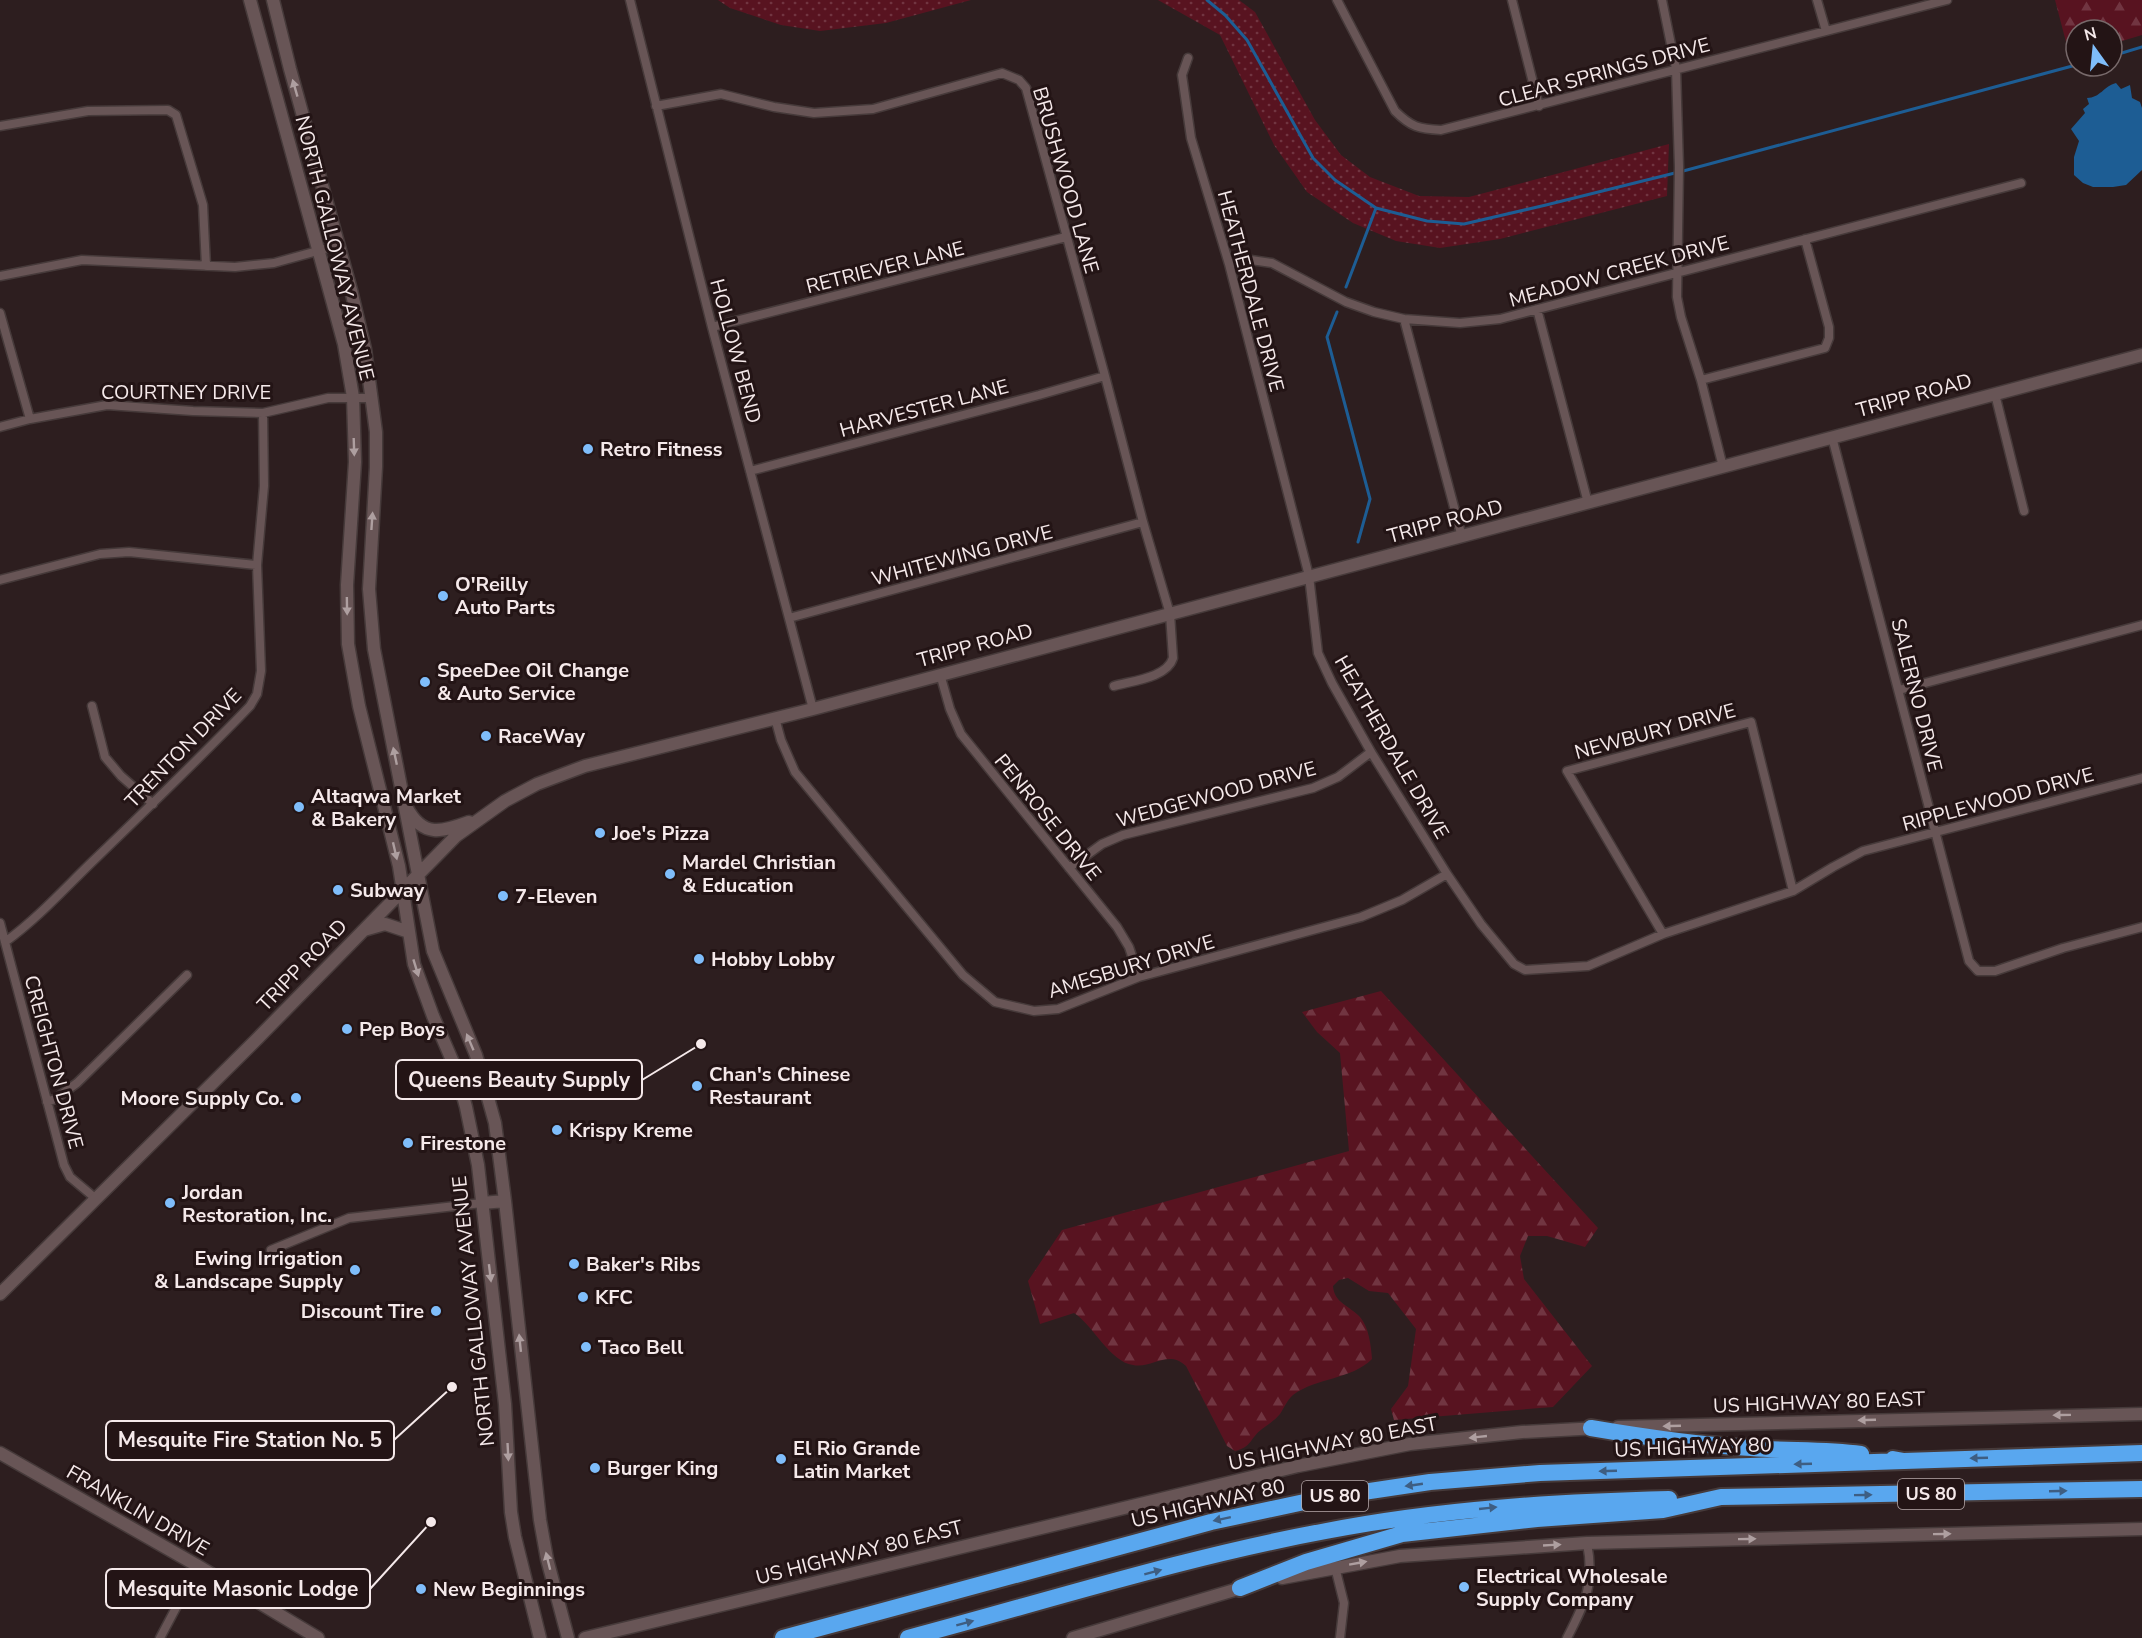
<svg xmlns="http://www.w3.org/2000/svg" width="2142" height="1638" viewBox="0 0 2142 1638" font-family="'Nunito Sans',sans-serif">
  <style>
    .grass { fill: url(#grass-dots) }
    .forest { fill: url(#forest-firs) }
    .water { fill: #1d5d94 }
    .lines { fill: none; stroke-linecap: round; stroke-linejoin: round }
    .stream { stroke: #1d5d94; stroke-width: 3 }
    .street-casing { stroke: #463a3a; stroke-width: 11 }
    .secondary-casing { stroke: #463a3a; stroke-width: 15 }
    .highway-casing { stroke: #463a3a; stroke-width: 20 }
    .street { stroke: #685556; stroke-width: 8 }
    .secondary { stroke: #685556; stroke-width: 12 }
    .highway { stroke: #59a7ef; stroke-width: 16 }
    .oneway { fill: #ae9fa0 }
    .oneway2 { fill: #3e5e82 }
    .poi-dot { fill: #7fbdfa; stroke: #231415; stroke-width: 2 }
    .labels { text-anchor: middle; stroke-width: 6; stroke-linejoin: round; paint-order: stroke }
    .shield { fill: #231415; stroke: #b6a9aa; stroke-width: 1.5 }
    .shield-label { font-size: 18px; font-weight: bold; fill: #f5e9ea }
    .street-label { font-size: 20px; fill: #f5e9ea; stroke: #231415 }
    .poi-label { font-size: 20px; font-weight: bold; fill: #f5e9ea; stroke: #231415; text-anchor: start }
    .leader { fill: none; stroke: #f5e9ea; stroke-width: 2 }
    .callout-dot { fill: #f5e9ea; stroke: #231415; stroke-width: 2 }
    .callout { fill: #231415; stroke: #f5e9ea; stroke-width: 2 }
    .callout-label { font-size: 21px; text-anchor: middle; font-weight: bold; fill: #f5e9ea }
  </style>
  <defs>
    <pattern id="grass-dots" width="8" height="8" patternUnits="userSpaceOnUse" patternTransform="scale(1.5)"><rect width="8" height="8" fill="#581320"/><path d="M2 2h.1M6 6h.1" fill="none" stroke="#713541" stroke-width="1.8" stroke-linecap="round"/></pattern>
    <pattern id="forest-firs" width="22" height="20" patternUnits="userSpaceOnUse" patternTransform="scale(1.5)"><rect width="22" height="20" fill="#581320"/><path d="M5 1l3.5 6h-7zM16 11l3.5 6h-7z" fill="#713541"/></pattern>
  </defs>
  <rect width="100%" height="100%" fill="#2d1e1f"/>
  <path class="grass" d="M718 0H971L886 23 820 31 781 25 730 8Z
    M1158 0H1239L1255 12 1315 120 1341 155 1370 177 1419 196 1469 197 1669 144 1667 196 1500 239 1440 248 1396 241 1353 223 1307 192 1274 145 1220 35Z"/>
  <path class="forest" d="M2055 0H2142V35L2122 41H2112V30H2076V41L2066 42Z
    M1381 991 1598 1228 1585 1247 1547 1236H1528L1520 1256 1524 1279 1592 1366 1553 1407 1394 1420 1391 1409 1408 1386 1416 1329 1388 1293 1369 1291 1348 1278 1339 1280 1333 1286C1334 1303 1350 1306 1360 1317 1369 1327 1371 1346 1372 1359 1351 1380 1317 1377 1293 1395 1287 1400 1284 1408 1280 1414 1275 1420 1269 1424 1262 1429 1250 1438 1252 1447 1235 1451L1227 1446 1186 1366C1168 1349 1152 1369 1133 1365 1110 1362 1093 1325 1074 1313L1040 1324 1028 1281 1062 1230 1349 1151 1340 1053 1317 1032 1302 1012Z"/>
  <path class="water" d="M2116 83 2121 89 2130 85 2132 98 2140 102 2142 108V170L2126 185 2113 187H2093L2083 183 2074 175V157L2079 141 2071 129 2085 113 2083 109 2089 104 2087 98C2100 98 2104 86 2116 83Z"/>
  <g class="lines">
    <path class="stream" d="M1207 0 1225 15 1247 40 1313 158 1335 180 1376 208 1427 221 1464 224 1546 205 1687 170 2076 65
      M2112 56 2142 47
      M1346 287 1376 208
      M1337 312 1327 337 1370 499 1358 542"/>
    <defs>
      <path id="street" d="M630 0 712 327 813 709
        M1337 0 1395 111C1411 127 1419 129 1441 130L1947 0
        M1512 0 1539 106
        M1662 0 1676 69 1679 167 1677 297 1681 317 1701 380 1723 467
        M1817 0 1826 31
        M1188 58 1182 75 1191 138 1229 264 1309 576 1318 653 1332 683 1371 752 1447 874 1481 924 1514 964 1525 970 1588 966 1663 934 1793 891 1833 867 1863 851 2142 778
        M656 106 721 94 774 107 814 113 873 109 1002 73 1019 80 1026 88 1105 376 1143 522 1170 614 1173 658C1167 678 1131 681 1114 686
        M0 126 88 111 168 110 176 115 203 205 206 266
        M1229 264 1251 260 1272 263 1346 302 1374 312 1404 319 1460 323 1500 319 2021 183
        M0 276 82 260 235 267 274 263 339 245
        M1537 309 1588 503
        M0 313 30 419
        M1404 319 1462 537
        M712 327 1066 237
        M1701 380 1825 348 1829 338V327L1805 239
        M1995 394 2024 511
        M0 427 30 419 107 405 193 411 263 413 328 398H373
        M1832 437 1969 961 1978 971H1995L2063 948 2142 927
        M750 471 1039 395 1105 376
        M0 580 100 554 129 552 257 565
        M789 618 1143 522
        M940 674 950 709 961 734 1117 927 1129 947 1139 977
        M1899 690 2142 625
        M92 706 105 757 121 776 153 804
        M775 718 781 740 795 772 963 975 995 1002 1034 1011 1058 1009 1139 977 1361 917 1402 900 1447 874
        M1069 868 1102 844 1123 835 1313 788 1338 777 1371 752
        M0 923 64 1165 70 1177 95 1198
        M1663 934 1567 771 1751 722 1793 891
        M5 942C38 918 64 889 93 861 146 810 199 759 250 706L257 694 261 671 257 565 264 486 263 413
        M47 1102 55 1099 77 1083 187 975
        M271 1250 349 1218 482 1203
        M1335 1567 1344 1603 1340 1638
        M160 1638 198 1566
        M1567 1638C1585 1603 1595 1584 1587 1543"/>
      <path id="secondary" d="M250 0 344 344 353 397 355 462 347 585 348 644 359 706 399 866 414 964 433 1016 455 1067 466 1107 478 1165 505 1404 511 1512 515 1537 540 1638
        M273 0 290 69 351 290 365 349 376 432V467L369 589 374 649 433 951 476 1055 495 1123 505 1201 540 1520 547 1559 568 1638
        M407 808C423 838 442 832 469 822
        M364 930 385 924 409 932
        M482 1203 505 1201
        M0 1294 257 1039 456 836 505 801 537 784 585 766 813 709 2142 355
        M1618 1427 2142 1414
        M0 1453 198 1566 318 1638
        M1282 1578 1400 1556 1587 1543 2142 1529
        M585 1638 1298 1466 1410 1444 1522 1432 1598 1428
        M1073 1638 1248 1586"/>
      <path id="highway" d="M1591 1428C1644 1437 1697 1445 1751 1448 1788 1451 1824 1449 1861 1454
        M1893 1459 1904 1461 2142 1453
        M1240 1588 1306 1562 1402 1534 1537 1519 1663 1510 1721 1497 2142 1489
        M783 1638 1211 1522 1323 1498 1430 1482 1540 1473 1904 1461
        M908 1638C1047 1601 1185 1557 1326 1531 1439 1509 1554 1502 1669 1499"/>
    </defs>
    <use href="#street" class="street-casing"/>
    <use href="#secondary" class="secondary-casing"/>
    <use href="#highway" class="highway-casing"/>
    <use href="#street" class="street"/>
    <use href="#secondary" class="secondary"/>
    <use href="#highway" class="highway"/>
  </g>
  <defs><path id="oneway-solid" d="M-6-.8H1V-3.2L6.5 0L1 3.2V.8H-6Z" transform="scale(1.5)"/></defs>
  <g class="oneway">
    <use href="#oneway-solid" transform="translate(295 88) rotate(-106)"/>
    <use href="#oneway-solid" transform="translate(354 447) rotate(88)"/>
    <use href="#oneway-solid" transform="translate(372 521) rotate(-86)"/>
    <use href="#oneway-solid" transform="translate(347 606) rotate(89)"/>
    <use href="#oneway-solid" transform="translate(395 756) rotate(-102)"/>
    <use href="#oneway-solid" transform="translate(395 851) rotate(77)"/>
    <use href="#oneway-solid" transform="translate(416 968) rotate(73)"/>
    <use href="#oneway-solid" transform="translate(470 1042) rotate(-113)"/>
    <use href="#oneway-solid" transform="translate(490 1273) rotate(83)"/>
    <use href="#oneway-solid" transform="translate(520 1343) rotate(-96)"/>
    <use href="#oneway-solid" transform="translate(2062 1415) rotate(179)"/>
    <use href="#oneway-solid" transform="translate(1867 1420) rotate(178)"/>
    <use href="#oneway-solid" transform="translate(1672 1426) rotate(178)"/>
    <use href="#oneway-solid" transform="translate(1478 1437) rotate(174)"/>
    <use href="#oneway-solid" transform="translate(508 1452) rotate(87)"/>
    <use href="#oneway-solid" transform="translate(1942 1534) rotate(-1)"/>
    <use href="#oneway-solid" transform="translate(1747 1539) rotate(-1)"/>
    <use href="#oneway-solid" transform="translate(1552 1545) rotate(-3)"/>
    <use href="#oneway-solid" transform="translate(548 1561) rotate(-104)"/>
    <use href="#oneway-solid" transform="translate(1358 1563) rotate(-10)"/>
  </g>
  <g class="oneway2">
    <use href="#oneway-solid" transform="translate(1979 1458) rotate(178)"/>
    <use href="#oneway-solid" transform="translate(1803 1464) rotate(178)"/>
    <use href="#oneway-solid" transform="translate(1608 1471) rotate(178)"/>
    <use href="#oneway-solid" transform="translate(1414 1485) rotate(172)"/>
    <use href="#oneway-solid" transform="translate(2058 1491) rotate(-2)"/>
    <use href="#oneway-solid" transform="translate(1863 1495) rotate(-1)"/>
    <use href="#oneway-solid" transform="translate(1488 1508) rotate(-6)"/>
    <use href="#oneway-solid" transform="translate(1222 1519) rotate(168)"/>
    <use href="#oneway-solid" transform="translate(1153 1572) rotate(-15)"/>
    <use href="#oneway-solid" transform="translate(965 1623) rotate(-15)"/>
  </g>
  <g class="poi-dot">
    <circle cx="588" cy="449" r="6"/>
    <circle cx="443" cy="596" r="6"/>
    <circle cx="425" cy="682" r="6"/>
    <circle cx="486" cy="736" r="6"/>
    <circle cx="299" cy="807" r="6"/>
    <circle cx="600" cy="833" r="6"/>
    <circle cx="670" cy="874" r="6"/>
    <circle cx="338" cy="890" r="6"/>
    <circle cx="503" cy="896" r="6"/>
    <circle cx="699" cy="959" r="6"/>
    <circle cx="347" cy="1029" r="6"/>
    <circle cx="697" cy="1086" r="6"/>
    <circle cx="296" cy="1098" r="6"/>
    <circle cx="557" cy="1130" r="6"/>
    <circle cx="408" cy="1143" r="6"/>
    <circle cx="170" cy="1203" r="6"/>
    <circle cx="574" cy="1264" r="6"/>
    <circle cx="355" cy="1270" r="6"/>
    <circle cx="583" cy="1297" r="6"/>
    <circle cx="436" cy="1311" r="6"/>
    <circle cx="586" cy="1347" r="6"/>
    <circle cx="781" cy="1459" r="6"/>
    <circle cx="595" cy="1468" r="6"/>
    <circle cx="1464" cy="1587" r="6"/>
    <circle cx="421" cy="1589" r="6"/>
  </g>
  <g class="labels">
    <g class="shield">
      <rect x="1898" y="1479" width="66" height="30" rx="4.5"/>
      <rect x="1302" y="1481" width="66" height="30" rx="4.5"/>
    </g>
    <g class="shield-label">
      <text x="1931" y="1500">US 80</text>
      <text x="1335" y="1502">US 80</text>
    </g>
    <g class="street-label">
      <text transform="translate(1604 72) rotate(-15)" y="7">CLEAR SPRINGS DRIVE</text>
      <text transform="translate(1066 180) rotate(74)" y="7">BRUSHWOOD LANE</text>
      <text transform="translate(335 248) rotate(76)" y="7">NORTH GALLOWAY AVENUE</text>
      <text transform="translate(885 267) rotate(-14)" y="7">RETRIEVER LANE</text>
      <text transform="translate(1619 271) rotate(-15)" y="7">MEADOW CREEK DRIVE</text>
      <text transform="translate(1251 291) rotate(75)" y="7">HEATHERDALE DRIVE</text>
      <text transform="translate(736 351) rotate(75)" y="7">HOLLOW BEND</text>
      <text x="186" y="399">COURTNEY DRIVE</text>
      <text transform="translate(1914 395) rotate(-15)" y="7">TRIPP ROAD</text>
      <text transform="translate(924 408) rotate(-15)" y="7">HARVESTER LANE</text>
      <text transform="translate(1445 521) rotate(-15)" y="7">TRIPP ROAD</text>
      <text transform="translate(962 555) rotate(-15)" y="7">WHITEWING DRIVE</text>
      <text transform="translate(975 645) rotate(-15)" y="7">TRIPP ROAD</text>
      <text transform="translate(1917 695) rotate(76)" y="7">SALERNO DRIVE</text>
      <text transform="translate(1655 731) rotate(-15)" y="7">NEWBURY DRIVE</text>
      <text transform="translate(1392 747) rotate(60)" y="7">HEATHERDALE DRIVE</text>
      <text transform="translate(183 748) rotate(-46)" y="7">TRENTON DRIVE</text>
      <text transform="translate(1216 794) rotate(-15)" y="7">WEDGEWOOD DRIVE</text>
      <text transform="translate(1998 799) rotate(-15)" y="7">RIPPLEWOOD DRIVE</text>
      <text transform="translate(1048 817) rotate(51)" y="7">PENROSE DRIVE</text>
      <text transform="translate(302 965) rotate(-46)" y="7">TRIPP ROAD</text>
      <text transform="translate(1131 966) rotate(-17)" y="7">AMESBURY DRIVE</text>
      <text transform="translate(54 1062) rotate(75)" y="7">CREIGHTON DRIVE</text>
      <text transform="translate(473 1311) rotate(-96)" y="7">NORTH GALLOWAY AVENUE</text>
      <text transform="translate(1819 1402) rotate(-2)" y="7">US HIGHWAY 80 EAST</text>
      <text transform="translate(1333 1443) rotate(-11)" y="7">US HIGHWAY 80 EAST</text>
      <text transform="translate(1693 1447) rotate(-2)" y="7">US HIGHWAY 80</text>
      <text transform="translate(1208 1503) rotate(-13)" y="7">US HIGHWAY 80</text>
      <text transform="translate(138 1510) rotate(30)" y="7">FRANKLIN DRIVE</text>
      <text transform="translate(859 1552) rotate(-14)" y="7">US HIGHWAY 80 EAST</text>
    </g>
    <g class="poi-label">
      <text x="600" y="456">Retro Fitness</text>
      <text x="455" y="591">O'Reilly<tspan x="455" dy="23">Auto Parts</tspan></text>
      <text x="437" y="677">SpeeDee Oil Change<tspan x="437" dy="23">&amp; Auto Service</tspan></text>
      <text x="498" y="743">RaceWay</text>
      <text x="311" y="803">Altaqwa Market<tspan x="311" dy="23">&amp; Bakery</tspan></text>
      <text x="612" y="840">Joe's Pizza</text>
      <text x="682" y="869">Mardel Christian<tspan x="682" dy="23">&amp; Education</tspan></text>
      <text x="350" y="897">Subway</text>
      <text x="515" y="903">7-Eleven</text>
      <text x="711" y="966">Hobby Lobby</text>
      <text x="359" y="1036">Pep Boys</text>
      <text x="709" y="1081">Chan's Chinese<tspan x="709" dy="23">Restaurant</tspan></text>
      <text x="284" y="1105" text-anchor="end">Moore Supply Co.</text>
      <text x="569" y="1137">Krispy Kreme</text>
      <text x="420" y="1150">Firestone</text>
      <text x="182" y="1199">Jordan<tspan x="182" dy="23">Restoration, Inc.</tspan></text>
      <text x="343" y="1265" text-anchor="end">Ewing Irrigation<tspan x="343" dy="23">&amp; Landscape Supply</tspan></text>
      <text x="586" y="1271">Baker's Ribs</text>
      <text x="595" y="1304">KFC</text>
      <text x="424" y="1318" text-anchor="end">Discount Tire</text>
      <text x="598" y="1354">Taco Bell</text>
      <text x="793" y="1455">El Rio Grande<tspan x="793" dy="23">Latin Market</tspan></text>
      <text x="607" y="1475">Burger King</text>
      <text x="1476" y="1583">Electrical Wholesale<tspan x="1476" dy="23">Supply Company</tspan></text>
      <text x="433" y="1596">New Beginnings</text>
    </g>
  </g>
  <path class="leader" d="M701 1044L642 1080M452 1387L394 1440M431 1522L370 1589"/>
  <g class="callout-dot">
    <circle cx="701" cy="1044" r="6"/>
    <circle cx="452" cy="1387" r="6"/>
    <circle cx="431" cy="1522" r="6"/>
  </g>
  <g class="callout">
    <rect x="396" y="1060" width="246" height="39" rx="6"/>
    <rect x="106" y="1421" width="288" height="39" rx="6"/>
    <rect x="106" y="1569" width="264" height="39" rx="6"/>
  </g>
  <g class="callout-label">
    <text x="519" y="1087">Queens Beauty Supply</text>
    <text x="250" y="1447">Mesquite Fire Station No. 5</text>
    <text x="238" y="1596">Mesquite Masonic Lodge</text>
  </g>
  <g transform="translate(2094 48) rotate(345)"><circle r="28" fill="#231415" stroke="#77696a" stroke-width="1.5"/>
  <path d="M0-4.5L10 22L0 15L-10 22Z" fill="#7fbdfa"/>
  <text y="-9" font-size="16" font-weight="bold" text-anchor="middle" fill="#f5e9ea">N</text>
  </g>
</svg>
